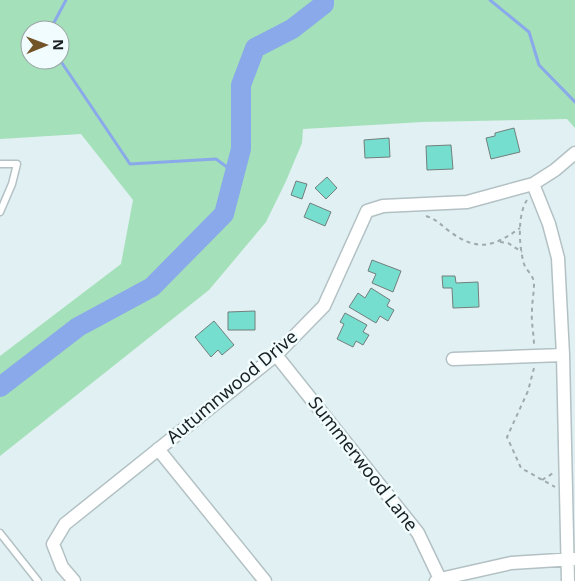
<svg xmlns="http://www.w3.org/2000/svg" width="575" height="581" viewBox="0 0 575 581" font-family="'Noto Sans',sans-serif">
  <style>
    .green { fill: #a4e0b9; fill-rule: evenodd }
    .lines { fill: none; stroke-linecap: round; stroke-linejoin: round }
    .stream { stroke: #8aa9ea; stroke-width: 3 }
    .river { stroke: #8aa9ea; stroke-width: 20 }
    .building { fill: #75dece; stroke: #727f7d }
    .lane-casing { stroke: #b3c1c4; stroke-width: 9 }
    .street-casing { stroke: #b3c1c4; stroke-width: 15 }
    .path { stroke: #9faaac; stroke-width: 2; stroke-dasharray: 4 4; stroke-linecap: butt }
    .lane { stroke: #fff; stroke-width: 6 }
    .street { stroke: #fff; stroke-width: 12 }
    .labels { text-anchor: middle; stroke-width: 5; stroke-linejoin: round; paint-order: stroke }
    .street-label { font-size: 18px; fill: #1a1f20; stroke: #f1fcfe }
  </style>
  <rect width="100%" height="100%" fill="#e1f0f2"/>
  <path class="green" d="M0 0H575V128L567 119 423 122 303 129 302 143 286 181 266 222 209 290 0 456V356L121 264 133 200 81 134 0 139ZM30 30H60V60H30Z"/>
  <g class="lines">
    <path class="stream" d="M490 0 529 32 539 65 575 102
      M50 30 66 0
      M60 60 130 164 216 159 235 173"/>
    <path class="river" d="M0 387 78 327 152 287 224 214 241 149V85L255 48 292 29 324 4V0"/>
  </g>
  <path class="building" d="M514 128 520 152 491 159 486 138 495 136V133Z
    M389 138 390 157 365 158 364 140Z
    M451 145 453 169 427 170 426 146Z
    M327 177 337 188 326 199 315 188Z
    M296 181 307 184 302 199 291 195Z
    M310 203 331 212 325 226 304 217Z
    M372 260 401 271 393 292 372 283 376 274 368 271Z
    M442 276H455L456 283 478 282 479 307 453 308 452 288H443Z
    M371 288 390 300 387 306 394 310 388 321 380 316 376 323 349 307 358 293 365 298Z
    M255 311V330H228V312Z
    M345 313 367 325 363 332 369 335 363 345 356 341 353 347 337 339 344 324 340 322Z
    M214 321 234 345 222 355 218 350 211 357 195 337Z"/>
  <g class="lines">
    <defs>
      <path id="lane" d="M0 164H17L12 184 0 212
        M0 533 38 581"/>
      <path id="street" d="M533 184 549 224 558 258 563 355 568 581
        M276 355 418 533 440 579
        M453 359 563 355
        M158 449 265 581
        M74 581 62 567 53 544 65 524 276 355 324 306 367 211 383 206 467 202 533 184 555 170 575 153
        M436 581 440 579 511 563 575 559"/>
    </defs>
    <use href="#lane" class="lane-casing"/>
    <use href="#street" class="street-casing"/>
    <path class="path" d="M527 200C517 215 519 247 524 264 527 272 534 275 534 284 534 293 532 302 532 311 531 323 534 334 534 345
      M426 216C436 219 441 225 449 231 477 252 494 247 520 228
      M500 242 508 243 522 252
      M534 368 528 391 507 437 521 468 555 487
      M542 480 555 472"/>
    <use href="#lane" class="lane"/>
    <use href="#street" class="street"/>
  </g>
  <g class="labels">
    <g class="street-label">
      <text transform="translate(232 387) rotate(-40)" y="6">Autumnwood Drive</text>
      <text transform="translate(363 464) rotate(52)" y="6">Summerwood Lane</text>
    </g>
  </g>
  <g transform="translate(45 45) rotate(89)"><circle r="24" fill="#f1fcfe" stroke="#9ba4a5"/>
  <path d="M0-4L9 19L0 12L-9 19Z" fill="#735429"/>
  <text y="-8" font-size="14" font-weight="bold" text-anchor="middle" fill="#1a1f20">N</text>
  </g>
</svg>
